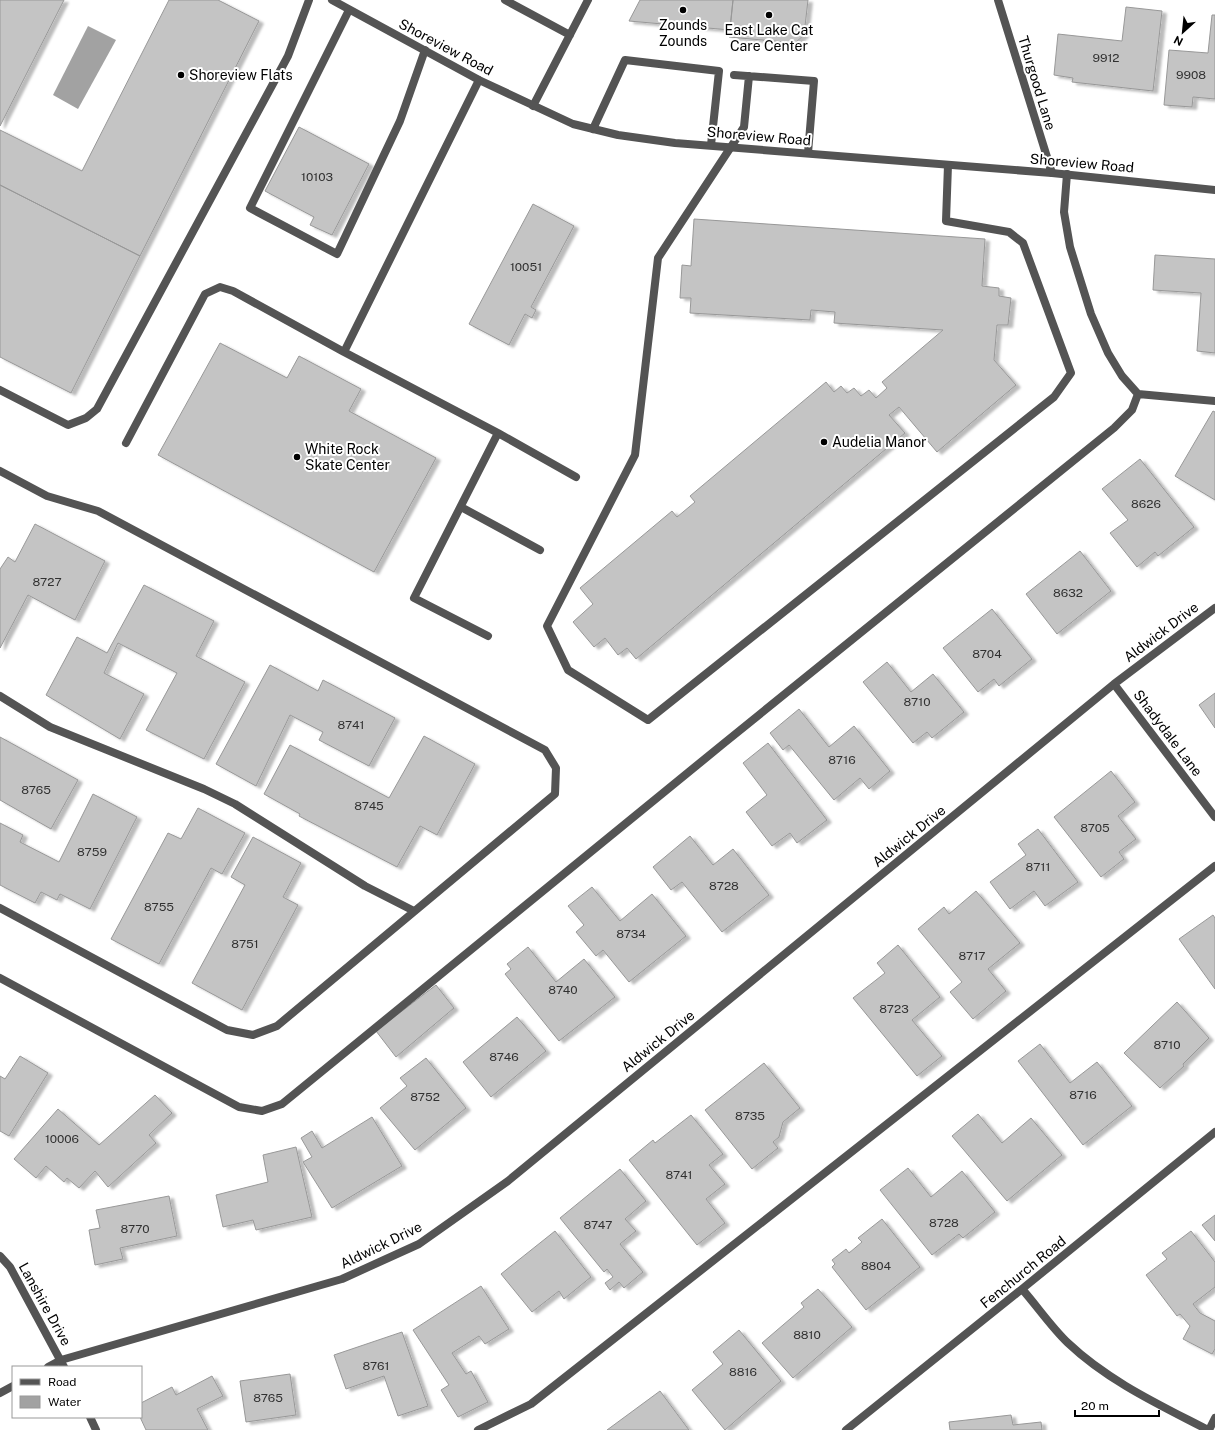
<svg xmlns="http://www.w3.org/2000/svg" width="1215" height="1430" viewBox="0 0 1215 1430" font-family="'Public Sans',sans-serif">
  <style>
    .water { fill: #a2a2a2 }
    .building { fill: #c4c4c4; stroke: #989898; filter: url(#shadow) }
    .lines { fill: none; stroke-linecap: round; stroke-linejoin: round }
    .service { stroke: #545454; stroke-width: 8 }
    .minor { stroke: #545454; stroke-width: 8 }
    .tertiary { stroke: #545454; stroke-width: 8 }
    .poi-dot { fill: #000; stroke: #fff; stroke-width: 1.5 }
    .labels { text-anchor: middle; stroke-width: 4; stroke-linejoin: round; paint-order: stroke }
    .number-label { font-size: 12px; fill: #313131 }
    .poi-label { font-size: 14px; fill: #000; stroke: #fff; text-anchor: start }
    .street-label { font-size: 14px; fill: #000; stroke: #fff }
  </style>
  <defs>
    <filter id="shadow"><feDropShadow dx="4.5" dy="2.5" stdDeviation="1" flood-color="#0004"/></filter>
  </defs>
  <rect width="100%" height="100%" fill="#fff"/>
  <path class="water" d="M88 26 116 40 78 109 53 95Z"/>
  <path class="building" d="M0 0H64L0 126Z
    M169 0H218L259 21 140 256 0 185V130L82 171Z
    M640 0H733L730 30 629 21Z
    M733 0H808L804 35 795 43 729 37Z
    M1126 7 1162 11 1153 91 1072 82 1073 78 1054 75 1058 34 1122 41Z
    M1212 15H1215V99L1193 97 1192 107 1164 105 1169 50 1208 53Z
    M299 127 369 164 332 235 310 225 314 217 265 191Z
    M0 185 140 256 71 393 0 357Z
    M533 204 574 226 531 307 536 310 532 318 525 314 509 345 469 324Z
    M694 219 985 239 982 286 999 288V296L1011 298 1008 325H997L994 360 1016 385 937 452 899 407 889 415 905 433 636 659 627 648 618 655 605 638 594 647 573 622 593 604 580 588 672 511 677 517 695 502 690 496 826 382 834 392 841 386 847 393 854 388 861 396 869 390 876 398 887 388 882 382 943 330 834 323 835 312 811 310 810 320 690 313 691 298H680L682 265 691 266Z
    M1155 255 1215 259V353L1197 351 1201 293 1153 290Z
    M220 343 287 378 299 356 361 389 349 411 436 458 374 572 158 455Z
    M1213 411 1215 412V500L1175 476Z
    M1140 459 1194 527 1158 556 1155 552 1137 567 1110 533 1128 520 1102 489Z
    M35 524 105 561 75 620 28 595 0 648V569L8 557 15 562Z
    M1080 551 1111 591 1057 634 1026 594Z
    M144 585 214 621 196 656 245 682 204 759 146 730 177 673 118 643 104 673 144 694 120 739 46 695 77 637 107 653Z
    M992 609 1032 659 999 686 994 679 978 692 943 648Z
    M887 662 911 692 933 674 964 712 932 738 927 732 913 743 863 682Z
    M270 665 318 691 323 680 395 718 369 766 319 740 323 732 290 715 256 786 216 764Z
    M1215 693V728L1199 705Z
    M799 709 829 747 854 726 890 771 869 789 860 778 834 800 789 745 783 750 770 733Z
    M424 736 475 764 437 835 420 826 397 867 299 816 300 814 264 794 290 745 389 798Z
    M0 737 78 780 51 829 0 800Z
    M768 743 827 820 797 843 790 833 772 846 746 812 767 795 743 763Z
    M1111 771 1135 802 1118 816 1136 839 1119 852 1124 859 1101 877 1054 817Z
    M93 794 137 817 90 909 60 894 57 900 41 892 35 903 0 885V823L23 835 20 842 59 862Z
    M198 808 245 833 222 874 211 868 159 964 111 939 168 833 181 839Z
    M1038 829 1078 882 1045 906 1034 891 1010 909 990 882 1026 855 1018 844Z
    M690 836 713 865 733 849 769 895 722 932 682 882 671 890 653 867Z
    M253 837 301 863 283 897 298 905 242 1010 192 983 245 885 231 877Z
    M592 887 620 921 652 894 686 936 629 982 603 950 596 956 576 932 584 925 568 906Z
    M976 891 1020 943 988 969 1006 991 973 1019 950 992 962 982 918 929 944 907 949 914Z
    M1213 915 1215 918V989L1179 939Z
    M898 945 940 997 912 1020 942 1056 917 1076 853 998 885 973 877 963Z
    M528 947 556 982 584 959 615 997 559 1041 505 974 511 969 507 964Z
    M436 985 454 1008 396 1057 376 1031Z
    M1177 1002 1209 1038 1183 1064 1184 1066 1160 1088 1124 1053Z
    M517 1017 546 1051 491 1097 463 1062Z
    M1040 1044 1070 1083 1097 1062 1132 1106 1083 1145 1018 1061Z
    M20 1056 48 1073 9 1136 0 1131V1076L5 1079Z
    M426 1058 466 1108 415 1150 380 1108 407 1086 400 1078Z
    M764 1063 800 1108 783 1122 779 1137 773 1142 778 1148 752 1169 705 1110Z
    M155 1095 172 1113 149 1135 156 1143 108 1187 95 1171 79 1188 67 1178 64 1182 46 1166 36 1178 14 1159 58 1109 99 1145Z
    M978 1114 1002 1143 1031 1118 1062 1155 1007 1201 952 1136Z
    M691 1115 723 1154 709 1165 725 1184 706 1199 725 1223 697 1245 629 1160 653 1140 655 1143Z
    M372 1117 402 1166 332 1208 303 1162 312 1157 301 1138 312 1131 322 1148Z
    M296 1147 312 1217 256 1230 253 1220 223 1227 216 1195 268 1182 263 1155Z
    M908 1168 931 1197 962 1171 995 1212 963 1238 959 1234 932 1255 880 1190Z
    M620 1169 646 1201 625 1219 636 1231 620 1244 643 1272 624 1288 619 1282 610 1290 605 1283 613 1277 607 1269 604 1272 560 1218Z
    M169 1196 177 1236 120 1248 123 1259 95 1265 89 1230 100 1228 96 1210Z
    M1215 1215V1241L1202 1225Z
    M882 1219 920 1267 866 1310 832 1267 835 1264 832 1260 846 1249 849 1253 862 1242 858 1238Z
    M555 1231 591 1277 564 1299 559 1291 532 1312 501 1274Z
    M1191 1231 1215 1262V1287L1193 1304 1200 1313 1215 1321V1349L1212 1354 1183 1339 1190 1326 1180 1314 1177 1316 1146 1275 1167 1259 1162 1253Z
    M481 1286 509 1329 485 1344 479 1336 452 1353 466 1374 471 1371 488 1402 458 1417 441 1390 449 1385 413 1330Z
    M818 1289 852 1327 793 1378 762 1343 804 1307 801 1303Z
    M739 1330 781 1381 725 1430 692 1390 723 1364 713 1352Z
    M402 1332 428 1406 398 1416 384 1376 346 1389 334 1355Z
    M290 1374 296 1415 246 1422 240 1381Z
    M212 1376 223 1396 197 1409 208 1430H146L140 1417H141V1403L172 1387 176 1395Z
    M660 1391 689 1430H607Z
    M1011 1415 1013 1425 1041 1422 1042 1430H950L949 1422Z"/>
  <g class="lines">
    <path class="service" d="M505 0 570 35
      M349 10 250 208 337 254 400 121 425 50
      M734 75 814 81 808 153
      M749 76 744 127 658 258 635 455 547 626 568 670 648 720 1054 397 1071 373 1023 243 1009 232 946 221 948 165
      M533 106 588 0
      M593 129 625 60 719 71 711 145
      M1067 174 1064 212 1070 247 1091 314 1108 353 1122 376 1138 394 1215 401
      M344 352 498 433 414 598 488 636
      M0 390 68 425 86 418 97 409 288 56 309 0
      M498 433 576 477
      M126 443 205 294 220 287 233 291 344 352 479 80
      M0 471 47 496 98 511 545 750 556 768 555 794 277 1026 253 1035 227 1030 0 908
      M461 507 540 550
      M0 696 50 727 204 789 235 804 365 886 414 911
      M0 978 239 1107 262 1111 282 1104 723 744 1114 428 1132 410 1138 394
      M478 1430 531 1404 1215 866
      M1209 1430 1215 1418"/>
    <path class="minor" d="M1052 173 1215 190
      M1114 684 1215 817
      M0 1256 10 1267 64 1367
      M1022 1289C1037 1306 1052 1328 1068 1343 1108 1381 1160 1405 1208 1430
      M48 1367 61 1360 342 1279 419 1244 508 1181 1114 684 1215 608
      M0 1393 13 1386
      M90 1417 96 1430
      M846 1430 1022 1289 1215 1132"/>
    <path class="tertiary" d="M332 0 479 80 573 124 618 135 675 143 1052 173 998 0"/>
  </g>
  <g class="poi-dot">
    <circle cx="683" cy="10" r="4"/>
    <circle cx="769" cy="15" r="4"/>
    <circle cx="181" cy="75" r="4"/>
    <circle cx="824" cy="442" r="4"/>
    <circle cx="297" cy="457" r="4"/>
  </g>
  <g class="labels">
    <g class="number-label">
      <text x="1106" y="62">9912</text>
      <text x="1191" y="79">9908</text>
      <text x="317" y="181">10103</text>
      <text x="526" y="271">10051</text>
      <text x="1146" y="508">8626</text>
      <text x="47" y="586">8727</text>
      <text x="1068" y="597">8632</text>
      <text x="987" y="658">8704</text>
      <text x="917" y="706">8710</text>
      <text x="351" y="729">8741</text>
      <text x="842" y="764">8716</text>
      <text x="36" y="794">8765</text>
      <text x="369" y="810">8745</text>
      <text x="1095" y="832">8705</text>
      <text x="92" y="856">8759</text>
      <text x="1038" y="871">8711</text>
      <text x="724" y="890">8728</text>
      <text x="159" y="911">8755</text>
      <text x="631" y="938">8734</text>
      <text x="245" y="948">8751</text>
      <text x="972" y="960">8717</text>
      <text x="563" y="994">8740</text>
      <text x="894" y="1013">8723</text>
      <text x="1167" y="1049">8710</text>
      <text x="504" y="1061">8746</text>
      <text x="1083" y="1099">8716</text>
      <text x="425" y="1101">8752</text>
      <text x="750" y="1120">8735</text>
      <text x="62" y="1143">10006</text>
      <text x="679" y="1179">8741</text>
      <text x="944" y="1227">8728</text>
      <text x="598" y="1229">8747</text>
      <text x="135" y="1233">8770</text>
      <text x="876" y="1270">8804</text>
      <text x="807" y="1339">8810</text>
      <text x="376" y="1370">8761</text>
      <text x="743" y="1376">8816</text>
      <text x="268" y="1402">8765</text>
    </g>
    <g class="poi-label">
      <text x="683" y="30" text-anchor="middle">Zounds<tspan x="683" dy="16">Zounds</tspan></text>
      <text x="769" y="35" text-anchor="middle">East Lake Cat<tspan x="769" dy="16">Care Center</tspan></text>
      <text x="189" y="80">Shoreview Flats</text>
      <text x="832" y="447">Audelia Manor</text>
      <text x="305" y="454">White Rock<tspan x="305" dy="16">Skate Center</tspan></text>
    </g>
    <g class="street-label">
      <text transform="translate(446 47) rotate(28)" y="5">Shoreview Road</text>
      <text transform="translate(1037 83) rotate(73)" y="5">Thurgood Lane</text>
      <text transform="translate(759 136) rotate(5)" y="5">Shoreview Road</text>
      <text transform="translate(1082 163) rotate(5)" y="5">Shoreview Road</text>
      <text transform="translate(1161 632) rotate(-37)" y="5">Aldwick Drive</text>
      <text transform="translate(1168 733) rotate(53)" y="5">Shadydale Lane</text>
      <text transform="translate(909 836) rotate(-39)" y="5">Aldwick Drive</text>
      <text transform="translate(658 1041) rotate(-39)" y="5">Aldwick Drive</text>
      <text transform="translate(381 1245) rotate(-26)" y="5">Aldwick Drive</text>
      <text transform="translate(1023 1272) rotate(-39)" y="5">Fenchurch Road</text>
      <text transform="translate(45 1304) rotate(61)" y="5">Lanshire Drive</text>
    </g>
  </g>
  <rect x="12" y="1366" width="130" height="52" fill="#ffffff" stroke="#999999"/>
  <rect x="20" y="1379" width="20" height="6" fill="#545454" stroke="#999999"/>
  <text x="48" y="1386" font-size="12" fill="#000000">Road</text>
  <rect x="20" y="1396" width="20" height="12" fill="#a2a2a2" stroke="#999999"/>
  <text x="48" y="1406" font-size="12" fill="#000000">Water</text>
  <g transform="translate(1183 32) rotate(207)" stroke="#ffffff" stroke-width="3" paint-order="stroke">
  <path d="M0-3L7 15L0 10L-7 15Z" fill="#000000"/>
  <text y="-6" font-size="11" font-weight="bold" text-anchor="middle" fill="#000000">N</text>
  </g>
  <path d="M1075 1410v6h84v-6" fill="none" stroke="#000000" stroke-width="2"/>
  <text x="1081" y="1410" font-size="12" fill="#000000" stroke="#ffffff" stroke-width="3" paint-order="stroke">20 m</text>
</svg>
